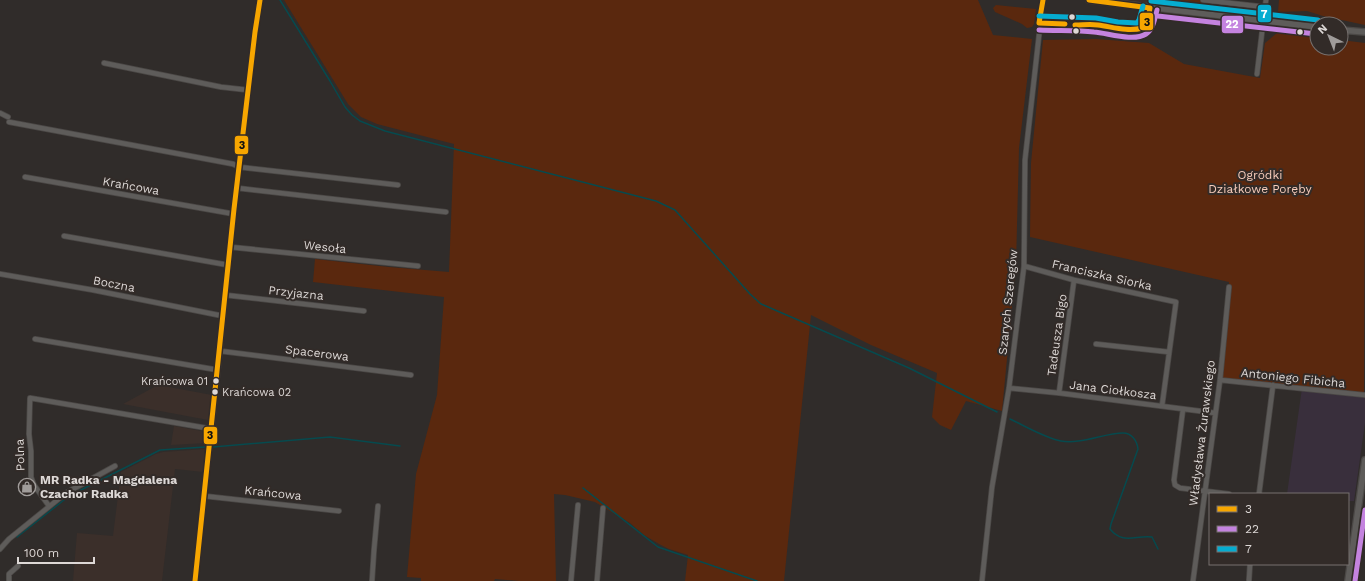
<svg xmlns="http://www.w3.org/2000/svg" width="1365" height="581" viewBox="0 0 1365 581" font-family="'Work Sans',sans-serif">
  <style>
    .built { fill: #3b2f2a }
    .industrial { fill: #392f3c }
    .green { fill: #5a280e }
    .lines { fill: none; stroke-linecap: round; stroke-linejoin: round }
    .stream { stroke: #064a4e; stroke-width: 1.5 }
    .minor-casing { stroke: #4b4846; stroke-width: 6 }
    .tertiary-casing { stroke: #4b4846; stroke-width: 8 }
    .minor { stroke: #5e5c5a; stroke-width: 4.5 }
    .tertiary { stroke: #5e5c5a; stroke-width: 5.5 }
    .bus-1-casing { stroke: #322b28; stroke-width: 8 }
    .bus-2-casing { stroke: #322b28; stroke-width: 8 }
    .bus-3-casing { stroke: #322b28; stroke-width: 8 }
    .bus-1 { stroke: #f7a600; stroke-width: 5 }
    .bus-2 { stroke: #c483df; stroke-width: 5 }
    .bus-3 { stroke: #06acd0; stroke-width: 5 }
    .bus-dot { fill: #ddd8d6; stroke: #322b28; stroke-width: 1.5 }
    .labels { text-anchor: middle; stroke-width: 4; stroke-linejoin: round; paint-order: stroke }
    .bus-label { font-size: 11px; fill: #ddd8d6; stroke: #322b28; text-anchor: end }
    .park-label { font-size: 12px; fill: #f7ccba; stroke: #322b28 }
    .street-label { font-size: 12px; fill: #ddd8d6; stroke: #322b28 }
    .poi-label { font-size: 12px; font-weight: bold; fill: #ddd8d6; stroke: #322b28; text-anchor: start }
    .line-badge { stroke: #322b28; stroke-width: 1.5 }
    .badge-label { font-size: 11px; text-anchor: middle; font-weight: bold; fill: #fff }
    .pale-badge-label { font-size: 11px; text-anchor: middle; font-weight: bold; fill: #111 }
  </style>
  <rect width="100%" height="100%" fill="#302c2a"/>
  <path class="built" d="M1116 0H1153L1152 4Z
    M158 385 212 395 208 420 123 404Z
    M174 426 207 432 206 443 171 445Z
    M205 449 203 472 175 469 162 581H73L77 533 113 536 121 472 156 454 163 452Z"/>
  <path class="industrial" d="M1302 388 1365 397V423L1354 501H1348V494H1287Z"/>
  <path class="green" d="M284 0H978L993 35 1032 39 1019 148 1016 264 1002 411 966 401 951 430 940 425 932 417 937 373 871 345 811 315 784 581H685L688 555 669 549 659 544 644 535 630 523 595 502 565 495 554 494 556 581H519L495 579 494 581H421V578L407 577 416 474 437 395 444 297 313 282 315 259 389 267 449 272 454 144 377 124 361 117 348 104Z
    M1153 0H1211L1210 11 1152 4Z
    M1279 0H1365V25L1323 16 1307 11 1278 12Z
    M996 5 1036 9 1034 24 1032 27 1027 28 1022 24 995 12 993 8Z
    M1277 33 1317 37V48H1341V40L1365 43 1364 395 1220 380 1229 282 1030 237 1031 163 1043 40 1096 39 1149 43 1184 64 1260 78 1265 43Z"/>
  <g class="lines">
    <path class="stream" d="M280 0 330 81 345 107 352 115 360 121 385 131 656 201 675 210 750 294 761 304 909 368 997 412
      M1010 419C1025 426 1045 438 1061 441 1079 445 1105 433 1123 433 1132 433 1137 441 1138 449L1111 524 1110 529C1123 545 1135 535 1152 537L1158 549
      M213 447 330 437 400 446
      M583 488 658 547 757 581
      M17 537 69 496 160 450 205 447"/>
    <defs>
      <path id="minor" d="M1203 0 1265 7 1257 74
        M1265 7 1266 0
        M104 63 221 87 248 90
        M0 113 8 117
        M9 122 233 164 239 167 398 185
        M25 177 234 214
        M237 188 446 212
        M64 236 228 265
        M230 247 418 266
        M1024 266 1074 280 1176 302 1162 406
        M0 274 93 290 223 316
        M225 295 364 311
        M35 339 218 370
        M1096 344 1169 352
        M220 351 411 375
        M1220 380 1365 395
        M1009 388 1059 393 1215 413
        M1059 393 1074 280
        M1183 409 1174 480 1175 485 1180 488 1229 494
        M1259 494 1273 385
        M204 496 339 511
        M49 506 34 485 31 477V451L29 434 30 398 212 429
        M0 549 9 539 66 493 115 466
        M1249 580 1250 564
        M9 581V574L18 566
        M195 581 218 370 234 209 255 32 260 0
        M372 581 374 550 378 506
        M571 581 578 505
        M597 581 603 508
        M982 581 992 487 1009 388 1024 266 1025 160 1043 0
        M1193 581 1220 380 1229 287"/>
      <path id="tertiary" d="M1089 0 1317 27
        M1341 30 1365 32
        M1348 581 1365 460"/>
    </defs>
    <use href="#minor" class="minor-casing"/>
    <use href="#tertiary" class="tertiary-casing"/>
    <use href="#minor" class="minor"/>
    <use href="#tertiary" class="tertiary"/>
    <defs>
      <path id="bus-1" d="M1043 0 1039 23 1065 24
        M1075 25C1083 25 1090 24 1098 25 1113 27 1127 32 1143 28L1148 19 1150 8 1089 0
        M195 581 234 209 255 32 260 0"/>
      <path id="bus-2" d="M1149 15 1316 34
        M1039 30C1057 31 1076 30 1094 32 1108 33 1133 42 1146 34 1153 30 1155 18 1157 10
        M1355 581 1365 510"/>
      <path id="bus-3" d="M1151 1 1318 20
        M1039 16 1096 18 1118 22 1137 23 1139 20 1143 6"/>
    </defs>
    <use href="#bus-1" class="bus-1-casing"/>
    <use href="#bus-2" class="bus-2-casing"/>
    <use href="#bus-3" class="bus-3-casing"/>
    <use href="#bus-1" class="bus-1"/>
    <use href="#bus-2" class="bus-2"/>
    <use href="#bus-3" class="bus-3"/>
  </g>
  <defs>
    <symbol id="shop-ring" viewBox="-11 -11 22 22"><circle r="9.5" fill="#322b28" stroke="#a09c9a" stroke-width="1.5"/><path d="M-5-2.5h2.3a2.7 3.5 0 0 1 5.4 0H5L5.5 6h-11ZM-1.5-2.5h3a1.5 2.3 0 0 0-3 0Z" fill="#a09c9a"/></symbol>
  </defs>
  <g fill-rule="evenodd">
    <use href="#shop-ring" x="17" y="477" width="20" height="20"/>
  </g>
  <g class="bus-dot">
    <circle cx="1072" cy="17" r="3.5"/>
    <circle cx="1076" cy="31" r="3.5"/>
    <circle cx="1300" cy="32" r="3.5"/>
    <circle cx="216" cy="381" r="3.5"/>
    <circle cx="215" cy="392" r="3.5"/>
  </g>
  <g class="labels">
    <g class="bus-label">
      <text x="208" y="385">Krańcowa 01</text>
      <text x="222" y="396" text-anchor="start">Krańcowa 02</text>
    </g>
    <g class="park-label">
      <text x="1260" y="179">Ogródki<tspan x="1260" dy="14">Działkowe Poręby</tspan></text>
    </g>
    <g class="street-label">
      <text transform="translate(131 186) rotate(10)" y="4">Krańcowa</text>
      <text transform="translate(325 247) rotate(6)" y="4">Wesoła</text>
      <text transform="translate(1102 275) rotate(13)" y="4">Franciszka Siorka</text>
      <text transform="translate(114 284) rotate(11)" y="4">Boczna</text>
      <text transform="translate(296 293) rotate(6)" y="4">Przyjazna</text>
      <text transform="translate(1008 302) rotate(-84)" y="4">Szarych Szeregów</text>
      <text transform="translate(1057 335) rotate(-82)" y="4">Tadeusza Bigo</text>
      <text transform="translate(317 353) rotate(7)" y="4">Spacerowa</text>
      <text transform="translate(1293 378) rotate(6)" y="4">Antoniego Fibicha</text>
      <text transform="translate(1113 390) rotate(7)" y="4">Jana Ciołkosza</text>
      <text transform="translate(1202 433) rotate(-83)" y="4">Władysława Żurawskiego</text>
      <text transform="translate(20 455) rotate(-92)" y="4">Polna</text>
      <text transform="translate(273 493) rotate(6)" y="4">Krańcowa</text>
    </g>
    <g class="poi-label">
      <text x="40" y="484">MR Radka - Magdalena<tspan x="40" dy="14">Czachor Radka</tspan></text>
    </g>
  </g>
  <g class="line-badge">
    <rect x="1257" y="4" width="15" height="19" rx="4" fill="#06acd0"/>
    <rect x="1139" y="12" width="15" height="19" rx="4" fill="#f7a600"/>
    <rect x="1221" y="15" width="23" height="19" rx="4" fill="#c483df"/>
    <rect x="234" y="135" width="15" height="20" rx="4" fill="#f7a600"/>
    <rect x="203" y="426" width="15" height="19" rx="4" fill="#f7a600"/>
  </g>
  <g class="badge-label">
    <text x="1264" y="18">7</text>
    <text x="1232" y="28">22</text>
  </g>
  <g class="pale-badge-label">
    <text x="1147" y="26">3</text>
    <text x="242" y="149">3</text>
    <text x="210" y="439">3</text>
  </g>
  <rect x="1209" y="493" width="140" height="72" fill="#322b28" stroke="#76706e"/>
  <rect x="1217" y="506" width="20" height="6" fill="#f7a600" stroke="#76706e"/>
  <text x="1245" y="513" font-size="12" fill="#ddd8d6">3</text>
  <rect x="1217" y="526" width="20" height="6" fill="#c483df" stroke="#76706e"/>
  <text x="1245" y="533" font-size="12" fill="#ddd8d6">22</text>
  <rect x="1217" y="546" width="20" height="6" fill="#06acd0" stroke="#76706e"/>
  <text x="1245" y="553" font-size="12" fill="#ddd8d6">7</text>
  <g transform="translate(1329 36) rotate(317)"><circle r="19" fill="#322b28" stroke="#76706e"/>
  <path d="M0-3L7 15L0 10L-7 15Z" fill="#a09c9a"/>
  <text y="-6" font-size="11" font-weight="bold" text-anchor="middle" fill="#ddd8d6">N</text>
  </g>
  <path d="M18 557v6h76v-6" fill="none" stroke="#ddd8d6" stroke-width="2"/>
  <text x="24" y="557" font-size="12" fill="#ddd8d6" stroke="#322b28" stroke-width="3" paint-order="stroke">100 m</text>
</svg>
